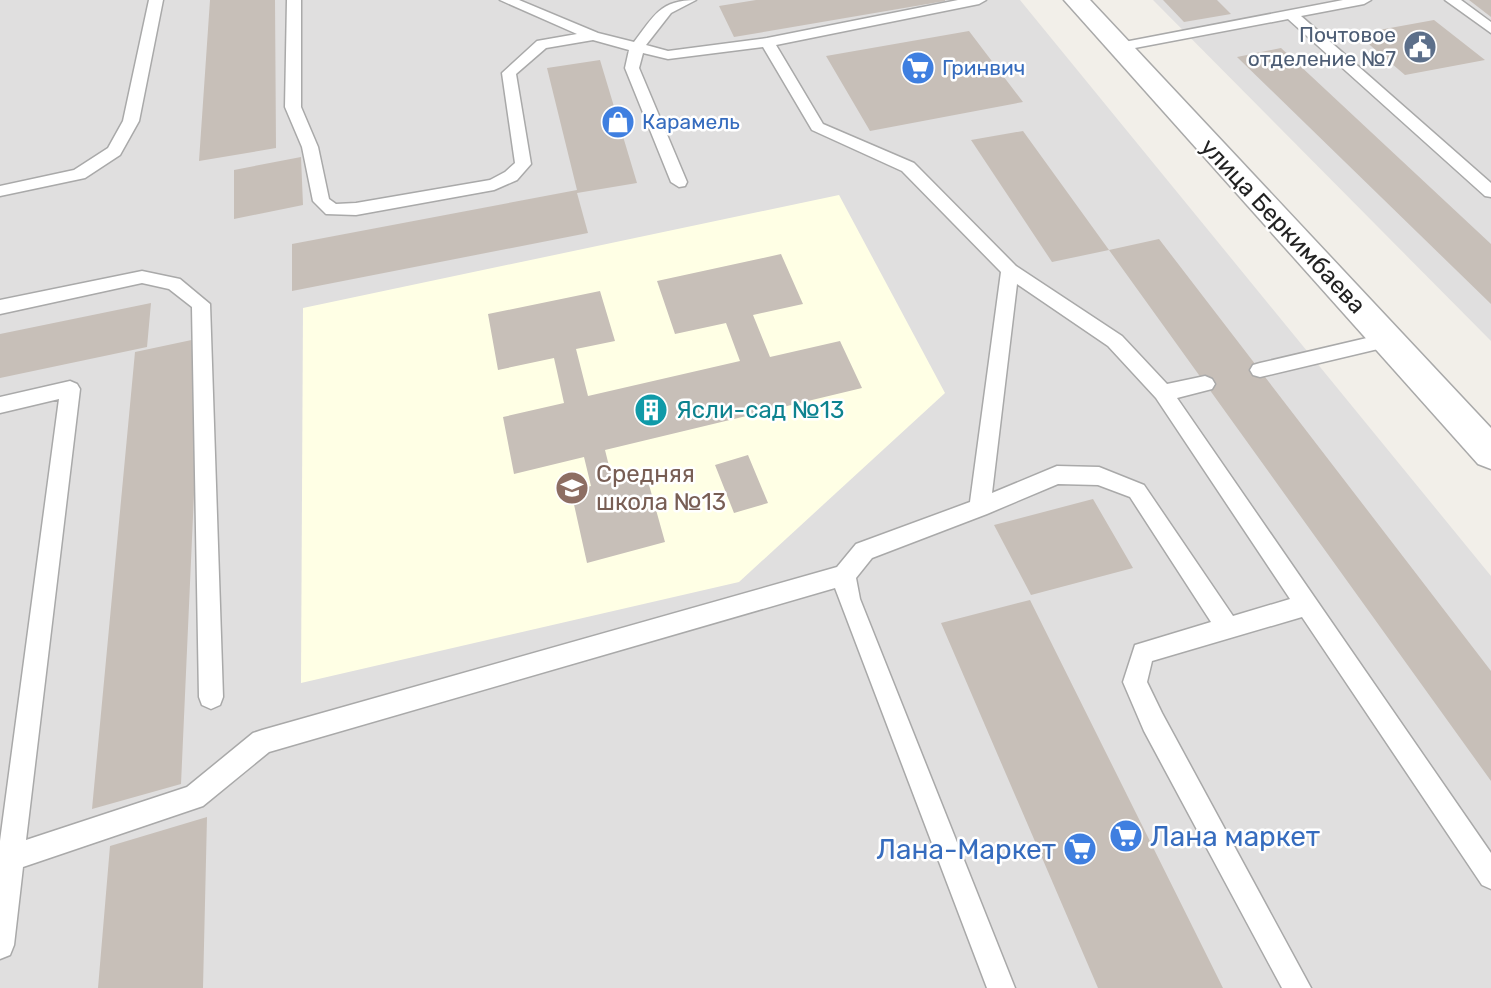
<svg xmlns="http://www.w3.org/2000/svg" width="1491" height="988" viewBox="0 0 1491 988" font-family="Rubik,sans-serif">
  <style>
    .residential { fill: #e0dfdf }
    .education { fill: #ffffe5 }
    .building { fill: #c7bfb8 }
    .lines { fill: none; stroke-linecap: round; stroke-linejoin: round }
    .service-casing { stroke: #a9a9a9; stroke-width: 3 }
    .tertiary-casing { stroke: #a9a9a9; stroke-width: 3 }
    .service { fill: #fff; fill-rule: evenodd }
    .tertiary { fill: #fff; fill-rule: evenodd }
    .labels { text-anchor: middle; stroke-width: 5; stroke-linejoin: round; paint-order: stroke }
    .far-service-label { font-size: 21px; fill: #4e5e75; stroke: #fff; text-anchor: end }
    .far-shop-label { font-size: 21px; fill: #366cbe; stroke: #fff; text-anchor: start }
    .street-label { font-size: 24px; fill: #222; stroke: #fff }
    .culture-label { font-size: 24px; fill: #0d838f; stroke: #fff; text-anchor: start }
    .education-label { font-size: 24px; fill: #785e54; stroke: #fff; text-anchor: start }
    .near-shop-label { font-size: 28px; fill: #366cbe; stroke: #fff; text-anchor: start }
  </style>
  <rect width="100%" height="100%" fill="#f2efe9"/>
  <path class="residential" d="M0 0H1020L1491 576V988H0Z
    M1153 0H1491V341Z"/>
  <path class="education" d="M839 195 945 393 739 582 301 683 303 308Z"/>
  <path class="building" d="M210 0H275L276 148 199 161Z
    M756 0H945V1L734 37 719 6Z
    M1163 0H1217L1231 14 1184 22Z
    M1469 0H1491V17Z
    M1434 20 1485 60 1405 75 1357 34Z
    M969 31 1023 102 870 131 826 56Z
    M1281 48 1491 244V304L1237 57Z
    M600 60 637 183 577 193 588 233 292 291V244L577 190 547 68Z
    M1023 131 1109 250 1159 239 1491 671V781L1109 250 1052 262 971 140Z
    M301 157 303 205 234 219V170Z
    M781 254 803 304 753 315 770 357 840 341 862 388 605 450 613 482 646 474 665 542 587 563 571 491 591 486 584 457 514 474 503 417 564 403 554 358 498 370 488 314 600 291 615 341 576 349 588 396 740 361 726 323 675 334 657 281Z
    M151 303 147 347 0 378V334Z
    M201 338 181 784 92 809 135 352Z
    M748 455 768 503 734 513 715 465Z
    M1093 499 1133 568 1031 595 994 525Z
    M1030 600 1223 988H1098L941 623Z
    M207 817 203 988H98L110 846Z"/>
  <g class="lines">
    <defs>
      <path id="service" d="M149 0H163L139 121 120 155 85 178 0 196V186L74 170 108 148 123 121Z
        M287 0H301V107L318 147 329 199 336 204 356 203 490 180 505 172 515 163 502 73 537 41 577 34 500 0H519L598 33 634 42C654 16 660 0 696 0L671 13 646 45 668 51 767 38 958 0H986L979 4 776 45 823 124 914 163 1016 266 1122 336 1167 384 1205 376 1212 379 1215 384 1212 389 1177 398 1491 853V889L1482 885 1302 617 1152 661 1147 682 1162 713 1311 988H1282L1144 731 1123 682 1135 645 1211 622 1130 497 1098 485 1058 484 987 514 872 558 856 578 860 599 1015 988H987L835 588 269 752 203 806 23 867 14 945 10 955 0 959V841L59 399 0 413V397L70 381 77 384 80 389 26 840 187 787 253 733 262 730 837 567 856 544 970 502 1001 272 902 171 812 130 763 47 668 59 643 53 639 68 687 182 685 186 679 187 671 182 625 68 629 50 593 40 546 48 516 74 531 164 517 180 494 190 356 215 326 214 313 201 302 147 285 107ZM1017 284 1108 346 1156 398 1290 599 1233 616 1144 485 1099 467 1057 466 992 493Z
        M1343 0H1371L1364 4 1301 16 1491 183V197L1485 196 1288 19 1119 51 1112 47 1119 43Z
        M1445 0H1461L1491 22V33Z
        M142 271 180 279 210 304 223 697 220 705 211 709 202 705 199 697 192 307 169 289 142 283 0 314V300Z
        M1388 333 1395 335 1397 340 1395 345 1260 377 1253 375 1250 370 1253 365 1260 363Z"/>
      <path id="tertiary" d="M1064 0H1090L1491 428V469L1478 464Z"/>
    </defs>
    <use href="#service" class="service-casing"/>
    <use href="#tertiary" class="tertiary-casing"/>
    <use href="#service" class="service"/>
    <use href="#tertiary" class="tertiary"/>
  </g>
  <defs>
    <symbol id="civic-disc" viewBox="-11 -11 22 22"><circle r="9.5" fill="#5c6f8a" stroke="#fff"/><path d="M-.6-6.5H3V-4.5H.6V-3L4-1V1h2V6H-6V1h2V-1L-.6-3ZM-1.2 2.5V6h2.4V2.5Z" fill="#fff"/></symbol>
    <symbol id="supermarket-disc" viewBox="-11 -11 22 22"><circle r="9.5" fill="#3f7fe0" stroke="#fff"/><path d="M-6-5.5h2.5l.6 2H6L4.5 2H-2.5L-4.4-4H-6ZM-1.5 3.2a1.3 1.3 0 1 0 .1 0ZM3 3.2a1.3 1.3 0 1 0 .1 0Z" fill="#fff"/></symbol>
    <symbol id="shop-disc" viewBox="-11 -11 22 22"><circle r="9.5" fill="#3f7fe0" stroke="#fff"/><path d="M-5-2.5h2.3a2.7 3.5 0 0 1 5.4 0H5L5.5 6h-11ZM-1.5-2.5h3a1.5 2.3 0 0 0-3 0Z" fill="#fff"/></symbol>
    <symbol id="building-disc" viewBox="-11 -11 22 22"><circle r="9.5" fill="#0f9aa8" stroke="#fff"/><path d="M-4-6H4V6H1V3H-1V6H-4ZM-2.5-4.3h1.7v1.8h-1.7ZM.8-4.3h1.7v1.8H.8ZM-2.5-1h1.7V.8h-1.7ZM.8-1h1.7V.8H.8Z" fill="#fff"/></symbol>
    <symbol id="school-disc" viewBox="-11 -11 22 22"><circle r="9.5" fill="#8d6e63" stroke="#fff"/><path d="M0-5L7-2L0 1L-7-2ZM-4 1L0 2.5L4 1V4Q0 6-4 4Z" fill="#fff"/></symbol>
  </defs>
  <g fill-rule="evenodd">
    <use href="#civic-disc" x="1401" y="28" width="38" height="38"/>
    <use href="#supermarket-disc" x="899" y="49" width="38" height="38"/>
    <use href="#shop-disc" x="599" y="103" width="38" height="38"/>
    <use href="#building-disc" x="632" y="391" width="38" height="38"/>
    <use href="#school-disc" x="553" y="469" width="38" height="38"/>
    <use href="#supermarket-disc" x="1107" y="817" width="38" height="38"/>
    <use href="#supermarket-disc" x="1061" y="830" width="38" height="38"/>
  </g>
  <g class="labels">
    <g class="far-service-label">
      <text x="1396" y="42">Почтовое<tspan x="1396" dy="24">отделение №7</tspan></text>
    </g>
    <g class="far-shop-label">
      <text x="942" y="75">Гринвич</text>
      <text x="642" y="129">Карамель</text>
    </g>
    <g class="street-label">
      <text transform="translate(1283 226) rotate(47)" y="8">улица Беркимбаева</text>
    </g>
    <g class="culture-label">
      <text x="676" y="418">Ясли-сад №13</text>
    </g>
    <g class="education-label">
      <text x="596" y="482">Средняя<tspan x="596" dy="28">школа №13</tspan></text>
    </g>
    <g class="near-shop-label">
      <text x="1150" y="846">Лана маркет</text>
      <text x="1056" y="859" text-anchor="end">Лана-Маркет</text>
    </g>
  </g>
</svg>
